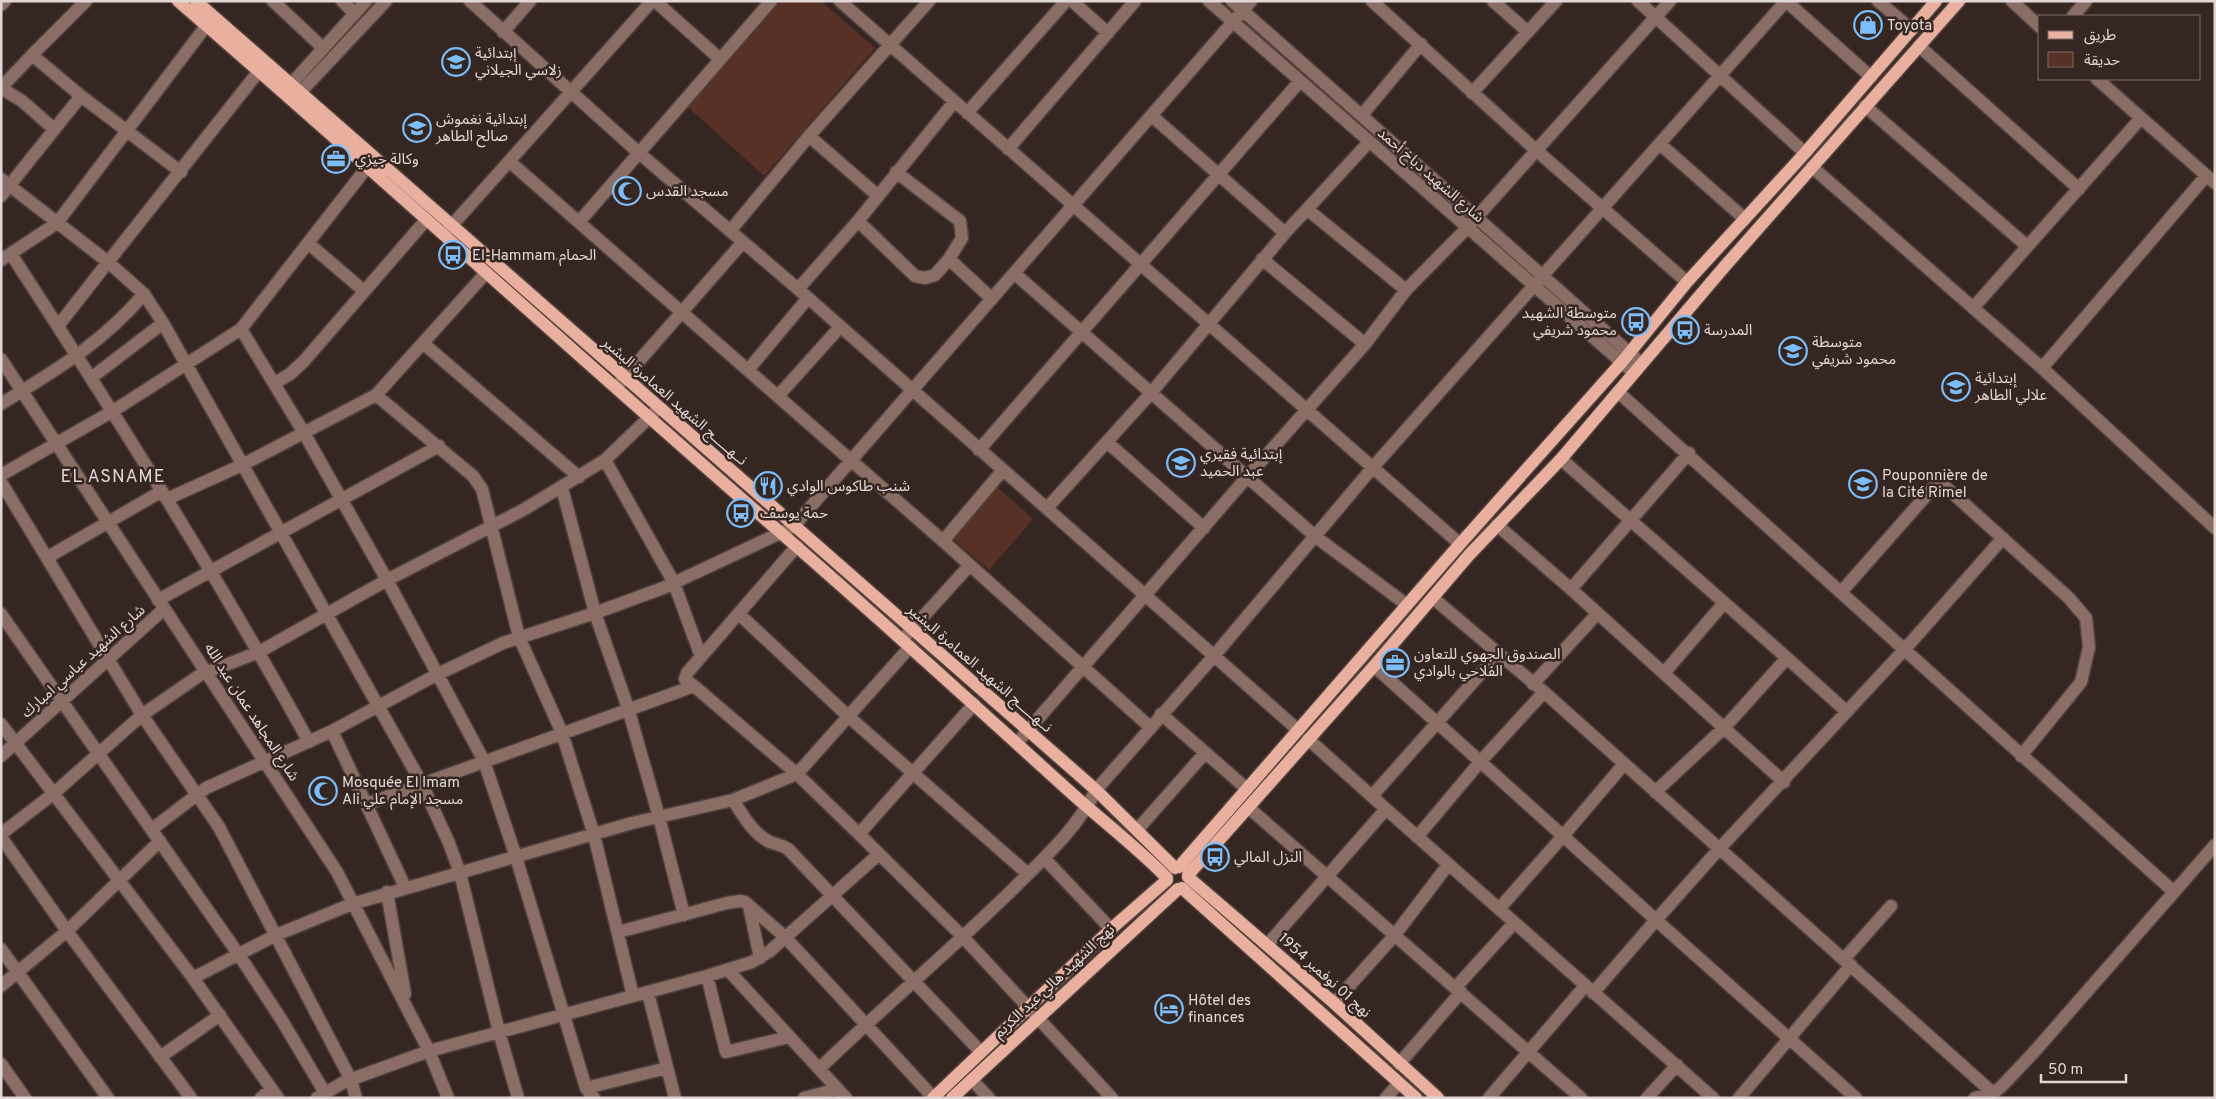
<svg xmlns="http://www.w3.org/2000/svg" width="2216" height="1099" viewBox="0 0 2216 1099" font-family="Overpass,'Noto Sans Arabic',sans-serif">
  <style>
    .green { fill: #583126 }
    .lines { fill: none; stroke-linecap: round; stroke-linejoin: round }
    .minor-casing { stroke: #52423e; stroke-width: 15 }
    .major-casing { stroke: #52423e; stroke-width: 15 }
    .minor { stroke: #8a6d65; stroke-width: 12 }
    .major { stroke: #eab09f; stroke-width: 12 }
    .labels { text-anchor: middle; stroke-width: 5; stroke-linejoin: round; paint-order: stroke }
    .poi-label { font-size: 15px; fill: #e2d7d4; stroke: #362621; text-anchor: start }
    .street-label { font-size: 15px; fill: #e2d7d4; stroke: #362621 }
    .quarter-label { font-size: 18px; letter-spacing: 1px; fill: #e2d7d4; stroke: #362621 }
  </style>
  <rect width="100%" height="100%" fill="#362621"/>
  <path class="green" d="M781 1H821L875 48 764 176 688 107Z
    M997 487 1033 519 989 570 953 539Z"/>
  <g class="lines">
    <defs>
      <path id="minor" d="M86 1 32 55 81 96 181 172
        M273 1 323 48
        M342 1 355 14
        M470 1 639 153 798 289 1298 730
        M655 1 720 59
        M840 1 1460 544
        M1072 1 1108 33
        M1209 1 1634 373
        M1232 1 1641 363
        M1372 1 1537 151 1687 282
        M1493 1 1528 32
        M1638 1 1805 153
        M1786 1 1871 77
        M1878 1 1912 30
        M2012 1 2040 27
        M1 5 5 1
        M2073 16 2086 1
        M503 32 530 1
        M1919 46 2079 189
        M2097 79 2215 183
        M1 88 22 101 54 129
        M1 88 32 55
        M284 92 366 1
        M1472 93 1556 1
        M293 100 386 1
        M1865 106 2027 246
        M967 113 1066 1
        M1362 115 1421 44
        M1152 116 1285 233
        M809 136 877 195
        M1661 145 1745 219
        M1008 149 1135 1
        M510 162 943 541 1150 727
        M1812 167 2042 368 2215 528
        M1 179 108 262 259 71
        M1 196 81 96
        M1308 210 1406 290
        M858 221 915 276 925 278 935 275 949 259 962 238 960 221 896 172
        M579 222 771 1
        M730 231 809 136 929 1
        M445 233 652 1
        M308 243 364 291
        M11 254C115 414 217 575 309 742
        M949 259 992 299
        M1262 259 1365 344
        M1 260 57 223 206 26
        M1014 273 1316 537 1407 605
        M798 289 858 221 954 102
        M1973 308 2141 118
        M58 326 108 262 144 294 163 323 422 784 449 843 460 873 499 1032 518 1098
        M241 329 304 433 387 580 484 761 516 857 586 1088 594 1098
        M424 344 579 477
        M1 359 337 872 429 1051 448 1098
        M2042 368 2206 176
        M748 370 808 298
        M91 378 163 323
        M275 383 290 374 304 361 426 220
        M618 385 743 242
        M376 395 473 476 482 489 519 637 562 733 594 835 633 996
        M778 396 840 327
        M1 404C56 370 101 344 144 294
        M1107 442 1204 528
        M979 450 1300 81
        M605 460 674 583 701 657
        M1 475 113 411 241 329 368 166
        M1 482 142 715 219 827 351 1080 356 1098
        M562 488 595 613 628 708 659 817 684 915
        M167 499 242 465 376 395 485 274
        M1047 508 1151 393 1285 233 1369 142
        M1497 525 1571 589 1724 728 1787 658 1561 459
        M943 541 1003 470
        M48 557 162 491
        M1571 589 1689 453
        M1842 591 1939 481 2069 598 2086 618 2089 647 2081 682 2021 756
        M1433 598 1544 692 1993 1093 2001 1087 2034 1052 2174 892 1618 392
        M158 600 439 446
        M1 614 239 955 281 1019 325 1093
        M739 614 849 717 1028 874
        M902 640 969 566
        M1787 658 1846 711
        M1374 666 1563 836 1624 764
        M1664 673 1724 603
        M1533 684 1597 614
        M694 686 797 774 859 834 963 937 1112 1098
        M1161 714 1247 789
        M1 724 193 978 278 1098
        M332 731 405 887
        M1017 743 1248 476 1365 344 1406 290 1467 228 1670 1
        M1 756 164 609
        M1655 792 1724 728 1784 782
        M1372 796 1498 654
        M733 800C743 815 753 834 770 842 777 845 781 844 788 849L980 1051
        M367 804 694 686 685 679 687 673 797 546
        M1249 808 1581 1098
        M1386 809 1713 1098
        M152 829 206 788 332 731 438 674 503 643 595 613 663 588 793 527 1251 1
        M1137 830 1205 753
        M1 834 53 794 142 715 200 675 259 652 387 580 523 510 605 460 659 408
        M859 834 974 704
        M1 837 67 931 191 1098
        M1417 837 1480 762 1544 692
        M1044 858 1111 929
        M387 892 405 994
        M2174 892 2215 845
        M749 906 760 958
        M1499 909 1563 836 1656 920 1720 848 1905 649 2003 538
        M618 932 727 903 740 901 745 902 785 937 933 1097
        M1267 945 1386 809 1308 739
        M1 949 108 1098
        M1844 959 1891 906
        M728 970 846 1098
        M707 976 726 1052 789 1037
        M193 978 276 935 352 904 632 823 733 800 797 774 910 647
        M1 986 67 931 160 841
        M1456 987 1514 923
        M648 993 675 1098
        M1593 993 1656 920 1856 1098
        M1334 1003 1394 936 1448 865
        M160 1057 220 1015
        M1 1064 25 1098
        M1399 1064 1461 992
        M820 1068C883 1007 950 951 1013 889 1043 859 1077 829 1096 790L1213 657 1374 466 1786 1
        M972 1080 989 1098
        M586 1088 667 1068
        M261 1098 272 1089
        M317 1098 344 1082 429 1051 707 976 752 962 770 951 879 854
        M804 1098 838 1089
        M1386 1098 1399 1083
        M1489 1098 1585 986
        M1647 1098 1677 1065
        M1739 1098 1851 965
        M1975 1098 1993 1093"/>
      <path id="major" d="M178 1C381 176 578 357 781 533 878 617 973 704 1068 790 1101 820 1136 846 1167 878
        M196 1 1096 790 1175 868
        M1179 867 1460 544 1622 362 1687 282 1805 153 1936 1
        M1188 875 1374 666 1469 555 1561 459 1725 266 1959 1
        M1188 877 1334 1003 1438 1098
        M1182 888 1416 1098
        M933 1098 1111 929 1167 880
        M952 1098 1178 889"/>
    </defs>
    <use href="#minor" class="minor-casing"/>
    <use href="#major" class="major-casing"/>
    <use href="#minor" class="minor"/>
    <use href="#major" class="major"/>
  </g>
  <defs>
    <symbol id="shop-ring" viewBox="-11 -11 22 22"><circle r="9.5" fill="#362621" stroke="#7cbef9" stroke-width="1.5"/><path d="M-5-2.5h2.3a2.7 3.5 0 0 1 5.4 0H5L5.5 6h-11ZM-1.5-2.5h3a1.5 2.3 0 0 0-3 0Z" fill="#7cbef9"/></symbol>
    <symbol id="school-ring" viewBox="-11 -11 22 22"><circle r="9.5" fill="#362621" stroke="#7cbef9" stroke-width="1.5"/><path d="M0-5L7-2L0 1L-7-2ZM-4 1L0 2.5L4 1V4Q0 6-4 4Z" fill="#7cbef9"/></symbol>
    <symbol id="office-ring" viewBox="-11 -11 22 22"><circle r="9.5" fill="#362621" stroke="#7cbef9" stroke-width="1.5"/><path d="M-6-3h4V-5.5h4V-3h4V5H-6ZM-1-4.5V-3h2v-1.5ZM-6 0V1H6V0Z" fill="#7cbef9"/></symbol>
    <symbol id="mosque-ring" viewBox="-11 -11 22 22"><circle r="9.5" fill="#362621" stroke="#7cbef9" stroke-width="1.5"/><path d="M3.5-4.9A6 6 0 1 0 3.5 4.9A5 5 0 1 1 3.5-4.9Z" fill="#7cbef9"/></symbol>
    <symbol id="bus-ring" viewBox="-11 -11 22 22"><circle r="9.5" fill="#362621" stroke="#7cbef9" stroke-width="1.5"/><path d="M-5-6H5V4H4V6H2V4H-2V6H-4V4H-5ZM-3.5-4V0h7V-4ZM-3.5 1.2v1.5H-2V1.2ZM2 1.2v1.5H3.5V1.2Z" fill="#7cbef9"/></symbol>
    <symbol id="restaurant-ring" viewBox="-11 -11 22 22"><circle r="9.5" fill="#362621" stroke="#7cbef9" stroke-width="1.5"/><path d="M-5-6h1v4h1v-4h1v4h1v-4h1v5L-1.5 .5V6h-2V.5L-5-1ZM5-6V6H3V1.5H1.5Q1.5-4 5-6Z" fill="#7cbef9"/></symbol>
    <symbol id="hotel-ring" viewBox="-11 -11 22 22"><circle r="9.5" fill="#362621" stroke="#7cbef9" stroke-width="1.5"/><path d="M-6-4.5h1.5V1H6V5H4.5V3h-9V5H-6ZM-4 0a1.8 1.8 0 1 1 3.6 0ZM.5 0V-2.5h3Q6-2.5 6 0Z" fill="#7cbef9"/></symbol>
  </defs>
  <g fill-rule="evenodd">
    <use href="#shop-ring" x="1852" y="9" width="32" height="32"/>
    <use href="#school-ring" x="440" y="46" width="32" height="32"/>
    <use href="#school-ring" x="401" y="112" width="32" height="32"/>
    <use href="#office-ring" x="320" y="143" width="32" height="32"/>
    <use href="#mosque-ring" x="611" y="175" width="32" height="32"/>
    <use href="#bus-ring" x="437" y="239" width="32" height="32"/>
    <use href="#bus-ring" x="1620" y="306" width="32" height="32"/>
    <use href="#bus-ring" x="1669" y="314" width="32" height="32"/>
    <use href="#school-ring" x="1777" y="335" width="32" height="32"/>
    <use href="#school-ring" x="1940" y="371" width="32" height="32"/>
    <use href="#school-ring" x="1165" y="447" width="32" height="32"/>
    <use href="#school-ring" x="1847" y="468" width="32" height="32"/>
    <use href="#restaurant-ring" x="752" y="470" width="32" height="32"/>
    <use href="#bus-ring" x="725" y="497" width="32" height="32"/>
    <use href="#office-ring" x="1379" y="647" width="32" height="32"/>
    <use href="#mosque-ring" x="307" y="775" width="32" height="32"/>
    <use href="#bus-ring" x="1199" y="841" width="32" height="32"/>
    <use href="#hotel-ring" x="1153" y="993" width="32" height="32"/>
  </g>
  <g class="labels">
    <g class="poi-label">
      <text x="1887" y="30">Toyota</text>
      <text x="475" y="58">إبتدائية<tspan x="475" dy="17">زلاسي الجيلاني</tspan></text>
      <text x="436" y="124">إبتدائية نغموش<tspan x="436" dy="17">صالح الطاهر</tspan></text>
      <text x="355" y="164">وكالة جيزي</text>
      <text x="646" y="196">مسجد القدس</text>
      <text x="472" y="260">El-Hammam,الحمام</text>
      <text x="1617" y="318" text-anchor="end">متوسطة الشهيد<tspan x="1617" dy="17">محمود شريفي</tspan></text>
      <text x="1704" y="335">المدرسة</text>
      <text x="1812" y="347">متوسطة<tspan x="1812" dy="17">محمود شريفي</tspan></text>
      <text x="1975" y="383">إبتدائية<tspan x="1975" dy="17">علالي الطاهر</tspan></text>
      <text x="1200" y="459">إبتدائية فقيري<tspan x="1200" dy="17">عبد الحميد</tspan></text>
      <text x="1882" y="480">Pouponnière de<tspan x="1882" dy="17">la Cité Rimel</tspan></text>
      <text x="787" y="491">شنب طاكوس الوادي</text>
      <text x="760" y="518">حمة يوسف</text>
      <text x="1414" y="659">الصندوق الجهوي للتعاون<tspan x="1414" dy="17">الفلاحي بالوادي</tspan></text>
      <text x="342" y="787">Mosquée El Imam<tspan x="342" dy="17">Ali,مسجد الإمام علي</tspan></text>
      <text x="1234" y="862">النزل المالي</text>
      <text x="1188" y="1005">Hôtel des<tspan x="1188" dy="17">finances</tspan></text>
    </g>
    <g class="street-label">
      <text transform="translate(1431 175) rotate(41)" y="5">شارع الشهيد دباخ أحمد</text>
      <text transform="translate(675 401) rotate(41)" y="5">نــهـــــج الشهيد العمامرة البشير</text>
      <text transform="translate(83 661) rotate(-42)" y="5">شارع الشهيد عباسي امبارك</text>
      <text transform="translate(980 668) rotate(41)" y="5">نــهـــــج الشهيد العمامرة البشير</text>
      <text transform="translate(252 712) rotate(57)" y="5">شارع المجاهد عمان عبد الله</text>
      <text transform="translate(1325 975) rotate(42)" y="5">نهج 01 نوفمبر 1954</text>
      <text transform="translate(1054 981) rotate(-43)" y="5">نهج الشهيد هالي عبد الكريم</text>
    </g>
    <g class="quarter-label">
      <text x="113" y="482">EL ASNAME</text>
    </g>
  </g>
  <rect width="2216" height="1099" fill="none" stroke="#e2d7d4" stroke-width="5"/>
  <rect x="2038" y="15" width="162" height="65" fill="#362621" stroke="#7b6d69"/>
  <rect x="2048" y="31" width="25" height="8" fill="#eab09f" stroke="#7b6d69"/>
  <text x="2084" y="40" font-size="15" fill="#e2d7d4">طريق</text>
  <rect x="2048" y="52" width="25" height="15" fill="#583126" stroke="#7b6d69"/>
  <text x="2084" y="65" font-size="15" fill="#e2d7d4">حديقة</text>
  <path d="M2041 1074v8h85v-8" fill="none" stroke="#e2d7d4" stroke-width="2.5"/>
  <text x="2048" y="1074" font-size="15" fill="#e2d7d4" stroke="#362621" stroke-width="4" paint-order="stroke">50 m</text>
</svg>
